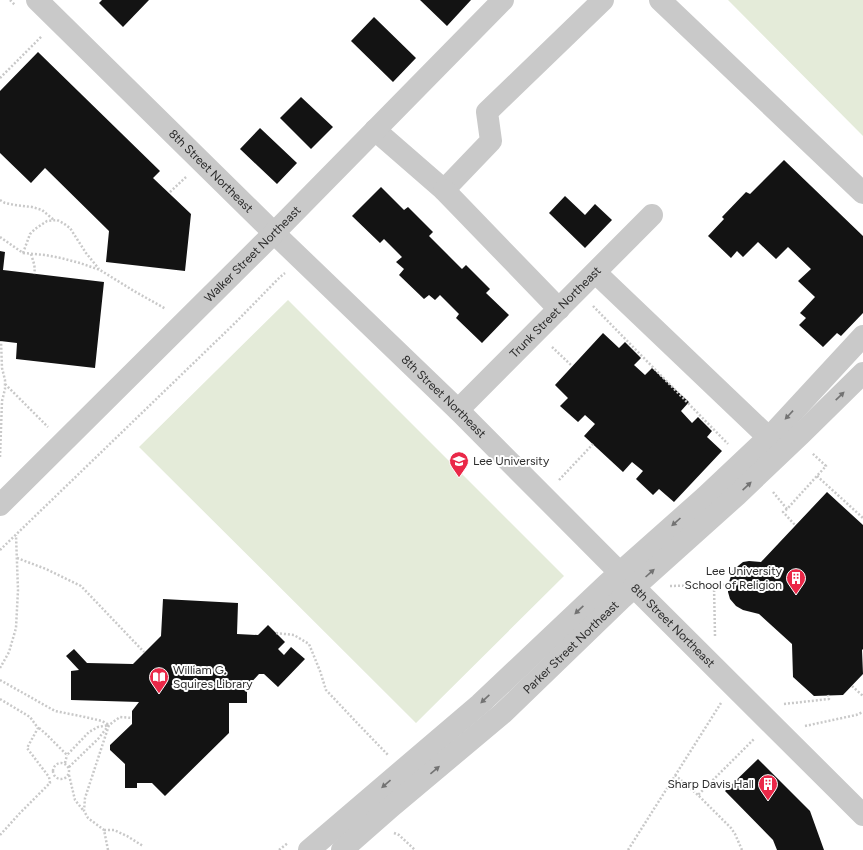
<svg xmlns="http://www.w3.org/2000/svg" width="863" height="850" viewBox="0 0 863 850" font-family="Figtree,sans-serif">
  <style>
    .green { fill: #e4ebd9 }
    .building { fill: #131313 }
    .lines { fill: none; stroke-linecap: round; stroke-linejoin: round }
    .path { stroke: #c9c9c9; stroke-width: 2.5; stroke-dasharray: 2 2; stroke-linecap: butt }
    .minor { stroke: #c9c9c9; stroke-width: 22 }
    .oneway { fill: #737373 }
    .labels { text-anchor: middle; stroke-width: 4; stroke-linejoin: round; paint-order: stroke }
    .street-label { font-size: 12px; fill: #2c2c2c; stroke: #fff }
    .poi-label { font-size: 12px; fill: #2c2c2c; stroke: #fff; text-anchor: start }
  </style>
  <rect width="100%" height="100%" fill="#fff"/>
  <path class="green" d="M728 0H863V136Z
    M288 300 564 576 416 723 139 447Z"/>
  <path class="building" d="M102 0H149L123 27 99 3Z
    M420 0H471L447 26Z
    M374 17 416 58 393 82 351 41Z
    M38 52 160 171 153 178 191 214 185 271 106 262 109 231 45 168 31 183 0 153V91Z
    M301 97 333 127 311 149 280 118Z
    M260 128 297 163 277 184 240 149Z
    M784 160 863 236V313L841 336 837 333 823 347 799 325 806 318 800 313 815 297 798 281 811 269 788 247 776 259 758 242 743 257 737 251 731 258 708 236 724 219 722 217 746 192 750 194Z
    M381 187 404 210 408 207 433 232 429 236 462 269 466 265 490 289 486 293 509 315 482 343 456 318 459 314 440 295 435 300 429 295 424 299 399 275 404 269 396 262 402 257 384 239 380 243 352 216Z
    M565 196 585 215 595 204 612 220 585 248 549 213Z
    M0 251 5 252 3 270 104 282 95 368 16 359 17 343 0 341Z
    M603 333 619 348 625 342 641 358 634 365 645 375 652 368 689 402 681 411 692 423 698 417 712 431 707 437 722 451 674 502 659 489 653 495 636 479 643 471 632 462 623 472 584 436 595 424 585 415 578 422 560 406 568 398 555 385Z
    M827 492 863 525V649L862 650 863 674 843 695 814 696 793 677 792 644 759 614 743 610 736 606 730 599 728 592V585L733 570 743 562 749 561 761 562Z
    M163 599 238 603 237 634 258 635 268 625 285 642 278 649 284 655 291 647 305 659 278 687 264 674H259L247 687V703H229V733L165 796 152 783H137V788H125V764L110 750V745L132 724V711L139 702 71 700V671L79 670 66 656 74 649 87 663 133 664 161 636Z
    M758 759 810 811 824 850H777L773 840 725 791Z"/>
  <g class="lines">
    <path class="path" d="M10 0 15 5
      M0 78 42 36
      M170 192 186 177
      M0 200 5 203 15 205 32 207 42 210 54 220
      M0 237 23 253 45 255 61 258 80 263 100 270 134 291 166 309
      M23 253 30 234 35 229 47 221 57 220 63 223 70 228 77 239 86 253 99 269
      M31 254C33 261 36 267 34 274
      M593 306 728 444
      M552 347 572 366
      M5 384 48 427
      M0 457 2 401 5 389V380L2 368 1 341
      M817 476 863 518
      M559 480 593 444
      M773 492 787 509 826 466 812 453
      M787 509 783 512 795 525
      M0 550 235 323 280 277 285 273
      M17 558 46 569 81 586 144 652
      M670 586 714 585
      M276 633 294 635 309 644 320 671 326 690 360 726 388 755
      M715 636 714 585H728
      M0 668 9 652 16 628 18 590 16 535
      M0 680 55 711 85 717 102 721 109 725
      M852 686 863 696
      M0 699 30 717 38 728 27 748 49 777 50 783 20 813 0 835
      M784 704 829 699 828 695
      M805 726 856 715 863 712
      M39 728 46 734 67 755 89 732 98 727 109 725
      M53 771a8 8 0 1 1 16 0a8 8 0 1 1-16 0Z
      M65 763 67 755
      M69 767 98 739 109 725 120 717 132 718
      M69 775 75 800 83 810
      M675 775 698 795
      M104 830H114L127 836 143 846
      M394 833 399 835 415 850
      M108 850 104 830 88 818 84 811 85 798 109 725
      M279 850 288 843
      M628 850 721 703
      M742 850 735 834 731 828 698 795 754 739"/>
    <g class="minor">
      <path id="s1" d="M37 0 274 233 458 410 634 587 863 815"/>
      <path d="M660 0 863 193"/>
      <path d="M375 130 444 190 491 141 487 112 603 0"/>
      <path d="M444 190 559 309"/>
      <path d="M596 273 768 437"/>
      <path id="s2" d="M458 410 652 215"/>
      <path id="s3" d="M0 505 274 233 503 0"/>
      <path d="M309 850 480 704 607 584 705 497 777 429 863 336"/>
      <path id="s4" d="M342 850 391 807 503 713 621 599 737 495 801 434 863 373"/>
    </g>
  </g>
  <defs><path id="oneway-solid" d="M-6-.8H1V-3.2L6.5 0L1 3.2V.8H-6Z"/></defs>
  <g class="oneway">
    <use href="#oneway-solid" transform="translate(840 396) rotate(-44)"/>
    <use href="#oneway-solid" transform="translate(789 415) rotate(133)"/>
    <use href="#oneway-solid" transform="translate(747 486) rotate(-43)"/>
    <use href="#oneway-solid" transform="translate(676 522) rotate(138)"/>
    <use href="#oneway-solid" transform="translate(650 573) rotate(-42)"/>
    <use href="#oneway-solid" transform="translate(579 610) rotate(137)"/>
    <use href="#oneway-solid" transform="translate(485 699) rotate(137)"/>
    <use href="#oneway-solid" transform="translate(435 770) rotate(-40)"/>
    <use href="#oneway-solid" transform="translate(386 784) rotate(139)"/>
  </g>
  <defs>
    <symbol id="university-pin" viewBox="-11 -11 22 30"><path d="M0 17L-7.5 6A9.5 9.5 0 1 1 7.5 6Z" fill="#ea2848" stroke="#fff"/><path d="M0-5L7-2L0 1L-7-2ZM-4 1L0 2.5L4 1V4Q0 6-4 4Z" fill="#fff"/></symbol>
    <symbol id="building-pin" viewBox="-11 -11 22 30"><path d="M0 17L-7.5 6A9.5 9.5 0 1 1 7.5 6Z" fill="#ea2848" stroke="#fff"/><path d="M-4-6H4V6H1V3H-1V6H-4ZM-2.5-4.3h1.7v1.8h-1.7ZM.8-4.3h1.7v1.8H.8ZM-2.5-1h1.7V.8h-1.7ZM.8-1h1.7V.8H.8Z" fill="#fff"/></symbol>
    <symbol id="library-pin" viewBox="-11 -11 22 30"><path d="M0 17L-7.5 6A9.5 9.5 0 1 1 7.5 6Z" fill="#ea2848" stroke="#fff"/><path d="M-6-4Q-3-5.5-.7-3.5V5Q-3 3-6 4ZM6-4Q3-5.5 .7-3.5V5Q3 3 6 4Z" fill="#fff"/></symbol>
  </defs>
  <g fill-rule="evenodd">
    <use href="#university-pin" x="448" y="450" width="22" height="30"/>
    <use href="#building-pin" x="785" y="567" width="22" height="30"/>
    <use href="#library-pin" x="148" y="666" width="22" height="30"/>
    <use href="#building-pin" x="757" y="773" width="22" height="30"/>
  </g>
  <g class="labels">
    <g class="street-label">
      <text dy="4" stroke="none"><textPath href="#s1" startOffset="244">8th Street Northeast</textPath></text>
      <text dy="4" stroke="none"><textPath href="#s3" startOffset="356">Walker Street Northeast</textPath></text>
      <text dy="4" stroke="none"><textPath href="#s2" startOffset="138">Trunk Street Northeast</textPath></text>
      <text dy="4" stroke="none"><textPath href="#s1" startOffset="568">8th Street Northeast</textPath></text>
      <text dy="4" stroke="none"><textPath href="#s1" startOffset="892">8th Street Northeast</textPath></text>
      <text dy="4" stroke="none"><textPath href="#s4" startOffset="306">Parker Street Northeast</textPath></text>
    </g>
    <g class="poi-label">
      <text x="473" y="465">Lee University</text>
      <text x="782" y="575" text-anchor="end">Lee University<tspan x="782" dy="14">School of Religion</tspan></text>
      <text x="173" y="674">William G.<tspan x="173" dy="14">Squires Library</tspan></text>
      <text x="754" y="788" text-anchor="end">Sharp Davis Hall</text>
    </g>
  </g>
</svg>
